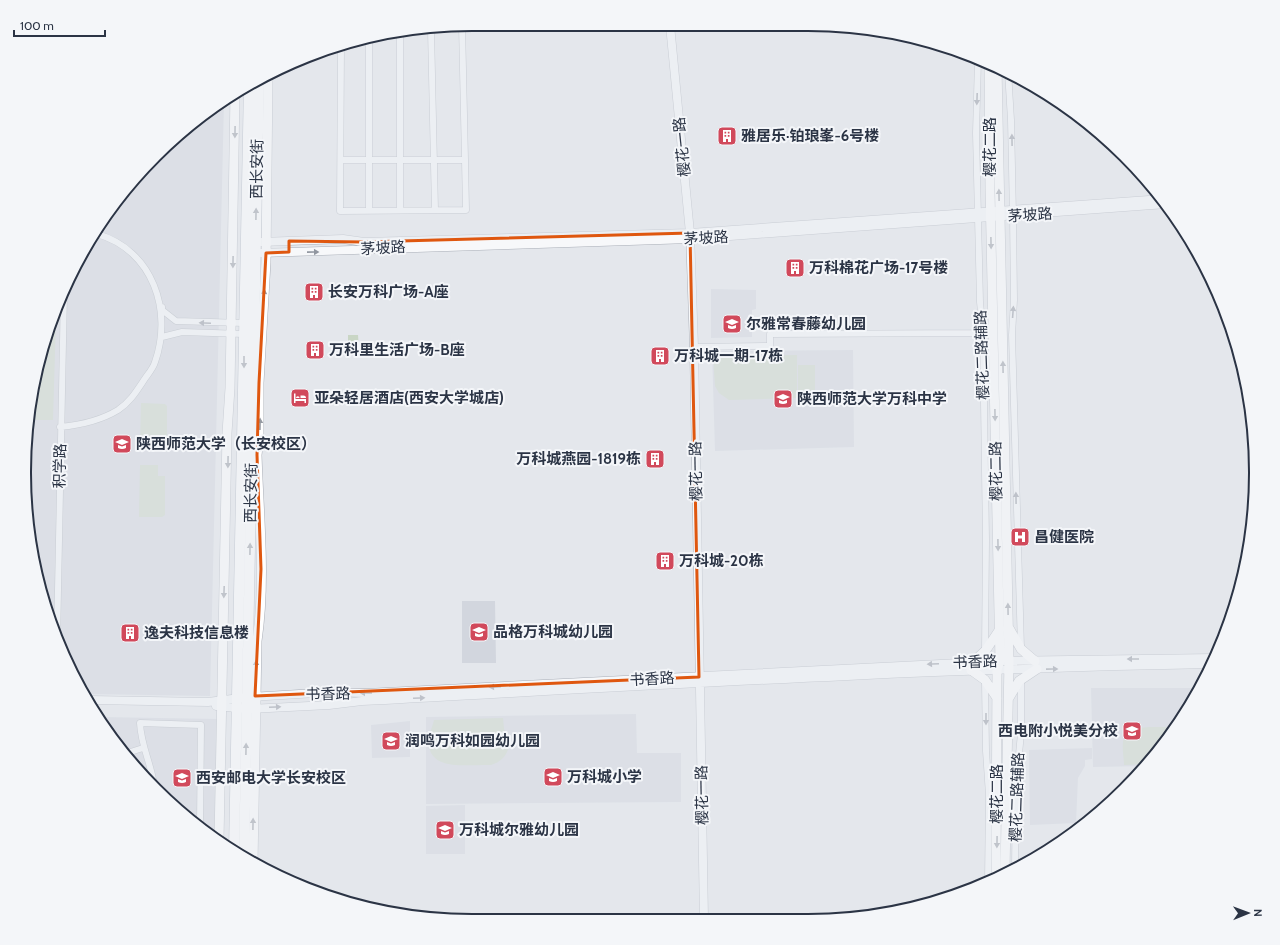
<svg xmlns="http://www.w3.org/2000/svg" width="1280" height="945" viewBox="0 0 1280 945" font-family="Cabin,'Noto Sans SC',sans-serif">
  <style>
    .built { fill: #d2d6de }
    .green { fill: #c9d6c5 }
    .lines { fill: none; stroke-linecap: round; stroke-linejoin: round }
    .minor-casing { stroke: #a9aeb7; stroke-width: 7 }
    .tertiary-casing { stroke: #a9aeb7; stroke-width: 9 }
    .secondary-casing { stroke: #a9aeb7; stroke-width: 10 }
    .primary-casing { stroke: #a3abb8; stroke-width: 11 }
    .minor { stroke: #f7f8fa; stroke-width: 6 }
    .tertiary { stroke: #f7f8fa; stroke-width: 8 }
    .secondary { stroke: #fff; stroke-width: 9 }
    .primary { stroke: #fff; stroke-width: 10 }
    .oneway { fill: #9196a0 }
    .oneway2 { fill: #959aa2 }
    .marked { fill: none; stroke: #df570f; stroke-width: 3; stroke-linejoin: round }
    .labels { text-anchor: middle; stroke-width: 4; stroke-linejoin: round; paint-order: stroke }
    .poi-label { font-size: 15px; font-weight: bold; fill: #2b3445; stroke: #f4f6f9; text-anchor: start }
    .street-label { font-size: 15px; fill: #2b3445; stroke: #f4f6f9 }
    .rim { fill: none; stroke: #2b3445; stroke-width: 2 }
  </style>
  <rect width="100%" height="100%" fill="#e4e7ec"/>
  <path class="built" d="M224 102 210 696 87 694 58 644 33 560 25 502 33 385 70 274 135 177 177 135Z
    M711 289 756 290V309L752 310V337L711 338Z
    M853 350 854 447 715 451 712 351Z
    M462 601H495L496 663H462Z
    M1091 688H1200L1196 697 1147 766 1093 767Z
    M636 714 637 753H681V802L426 804V717Z
    M100 717 219 719 216 838 177 810 117 745Z
    M410 721V757L372 758 371 725Z
    M1092 748V759L1085 760V766L1078 778 1076 823 1030 825 1029 750Z
    M465 805V854H426V806Z"/>
  <path class="green" d="M56 317 53 420H30L33 385Z
    M348 335H358L359 349H348Z
    M797 355V398L729 400 719 393 715 386 713 356Z
    M798 365H815V393L798 394Z
    M141 403 165 404 167 406V439H158V449H140Z
    M140 465H158V476H165V515L162 517H139Z
    M503 718 504 729 510 743C507 755 503 761 491 765 471 764 431 772 429 745 428 737 432 728 434 720Z
    M1174 727 1147 764 1124 765C1124 758 1122 750 1123 742 1126 722 1160 728 1174 727Z"/>
  <g class="lines">
    <defs>
      <path id="minor" d="M431 30 435 210
        M400 34V210
        M341 46 340 211 466 210 465 160
        M978 60 976 133 980 302 983 333 986 540 985 651
        M1008 71 1011 120 1013 216 1014 300 1012 335 1021 648
        M341 160H465L462 25
        M369 211V38
        M162 307V310L176 321 244 323
        M162 337 182 332 244 334
        M694 347 770 346V334L983 333
        M60 427C81 425 100 421 118 410 130 402 136 392 144 380 147 375 153 369 155 362 173 311 153 250 97 234
        M57 639 64 292
        M985 682 986 751 989 795 988 882
        M124 754 143 748
        M154 785C151 763 141 746 140 723L201 725 200 826
        M1015 866 1016 786 1021 733V679"/>
      <path id="tertiary" d="M670 25 690 233 694 347 704 918
        M261 242 343 239 364 242 690 233 1163 199
        M261 253 690 239 1166 204
        M90 700 208 702 248 697 332 692 366 693 1000 661 1214 658
        M216 706 247 709 329 705 362 701C645 686 927 669 1211 664"/>
      <path id="secondary" d="M989 64 990 189 1000 661 997 669 996 877
        M997 67 1009 661 1005 872
        M1009 628 1021 649 1035 661
        M973 662 986 650 1000 629
        M971 670 985 680 997 698
        M1009 698 1019 681 1037 669
        M219 840 227 433 230 388 235 93
        M253 863 257 641C266 580 259 517 257 455L259 439V383L266 262 268 76"/>
      <path id="primary" d="M234 851 249 84
        M244 857 259 80"/>
    </defs>
    <use href="#minor" class="minor-casing"/>
    <use href="#tertiary" class="tertiary-casing"/>
    <use href="#secondary" class="secondary-casing"/>
    <use href="#primary" class="primary-casing"/>
    <use href="#minor" class="minor"/>
    <use href="#tertiary" class="tertiary"/>
    <use href="#secondary" class="secondary"/>
    <use href="#primary" class="primary"/>
  </g>
  <defs><path id="oneway-solid" d="M-6-.8H1V-3.2L6.5 0L1 3.2V.8H-6Z"/></defs>
  <g class="oneway">
    <use href="#oneway-solid" transform="translate(977 99) rotate(92)"/>
    <use href="#oneway-solid" transform="translate(1012 140) rotate(-91)"/>
    <use href="#oneway-solid" transform="translate(313 252) rotate(-1)"/>
    <use href="#oneway-solid" transform="translate(1013 312) rotate(-86)"/>
    <use href="#oneway-solid" transform="translate(205 323) rotate(-178)"/>
    <use href="#oneway-solid" transform="translate(1016 498) rotate(-91)"/>
    <use href="#oneway-solid" transform="translate(1133 659) rotate(180)"/>
    <use href="#oneway-solid" transform="translate(933 664) rotate(177)"/>
    <use href="#oneway-solid" transform="translate(1052 669) rotate(-1)"/>
    <use href="#oneway-solid" transform="translate(495 687) rotate(177)"/>
    <use href="#oneway-solid" transform="translate(366 693) rotate(180)"/>
    <use href="#oneway-solid" transform="translate(419 698) rotate(-3)"/>
    <use href="#oneway-solid" transform="translate(275 707) rotate(-3)"/>
    <use href="#oneway-solid" transform="translate(986 719) rotate(90)"/>
  </g>
  <g class="oneway2">
    <use href="#oneway-solid" transform="translate(235 132) rotate(91)"/>
    <use href="#oneway-solid" transform="translate(999 195) rotate(-91)"/>
    <use href="#oneway-solid" transform="translate(256 214) rotate(-89)"/>
    <use href="#oneway-solid" transform="translate(991 243) rotate(89)"/>
    <use href="#oneway-solid" transform="translate(233 262) rotate(91)"/>
    <use href="#oneway-solid" transform="translate(264 295) rotate(-87)"/>
    <use href="#oneway-solid" transform="translate(244 362) rotate(90)"/>
    <use href="#oneway-solid" transform="translate(1003 367) rotate(-91)"/>
    <use href="#oneway-solid" transform="translate(995 415) rotate(89)"/>
    <use href="#oneway-solid" transform="translate(260 424) rotate(-89)"/>
    <use href="#oneway-solid" transform="translate(228 462) rotate(91)"/>
    <use href="#oneway-solid" transform="translate(998 545) rotate(89)"/>
    <use href="#oneway-solid" transform="translate(250 549) rotate(-89)"/>
    <use href="#oneway-solid" transform="translate(224 592) rotate(92)"/>
    <use href="#oneway-solid" transform="translate(1008 609) rotate(-91)"/>
    <use href="#oneway-solid" transform="translate(256 666) rotate(-89)"/>
    <use href="#oneway-solid" transform="translate(246 749) rotate(-89)"/>
    <use href="#oneway-solid" transform="translate(253 824) rotate(-89)"/>
    <use href="#oneway-solid" transform="translate(997 842) rotate(91)"/>
  </g>
  <path d="M0 0H1280V945H0ZM690 233 699 677 255 696 261 569 257 455 259 383 266 253 289 252V241L364 242Z" fill="#e4e7ec" fill-opacity=".55" fill-rule="evenodd"/>
  <path class="marked" d="M690 233 699 677 255 696 261 569 257 455 259 383 266 253 289 252V241L364 242Z"/>
  <defs>
    <symbol id="building-square" viewBox="-11 -11 22 22"><rect x="-9" y="-9" width="18" height="18" rx="4" fill="#d1495b" stroke="#f4f6f9"/><path d="M-4-6H4V6H1V3H-1V6H-4ZM-2.5-4.3h1.7v1.8h-1.7ZM.8-4.3h1.7v1.8H.8ZM-2.5-1h1.7V.8h-1.7ZM.8-1h1.7V.8H.8Z" fill="#fff"/></symbol>
    <symbol id="school-square" viewBox="-11 -11 22 22"><rect x="-9" y="-9" width="18" height="18" rx="4" fill="#d1495b" stroke="#f4f6f9"/><path d="M0-5L7-2L0 1L-7-2ZM-4 1L0 2.5L4 1V4Q0 6-4 4Z" fill="#fff"/></symbol>
    <symbol id="hotel-square" viewBox="-11 -11 22 22"><rect x="-9" y="-9" width="18" height="18" rx="4" fill="#d1495b" stroke="#f4f6f9"/><path d="M-6-4.5h1.5V1H6V5H4.5V3h-9V5H-6ZM-4 0a1.8 1.8 0 1 1 3.6 0ZM.5 0V-2.5h3Q6-2.5 6 0Z" fill="#fff"/></symbol>
    <symbol id="university-square" viewBox="-11 -11 22 22"><rect x="-9" y="-9" width="18" height="18" rx="4" fill="#d1495b" stroke="#f4f6f9"/><path d="M0-5L7-2L0 1L-7-2ZM-4 1L0 2.5L4 1V4Q0 6-4 4Z" fill="#fff"/></symbol>
    <symbol id="hospital-square" viewBox="-11 -11 22 22"><rect x="-9" y="-9" width="18" height="18" rx="4" fill="#d1495b" stroke="#f4f6f9"/><path d="M-5-5h3v3.5h4V-5h3V5h-3V1.5h-4V5h-3Z" fill="#fff"/></symbol>
  </defs>
  <g fill-rule="evenodd">
    <use href="#building-square" x="716" y="125" width="22" height="22"/>
    <use href="#building-square" x="784" y="257" width="22" height="22"/>
    <use href="#building-square" x="303" y="281" width="22" height="22"/>
    <use href="#school-square" x="721" y="313" width="22" height="22"/>
    <use href="#building-square" x="304" y="339" width="22" height="22"/>
    <use href="#building-square" x="649" y="345" width="22" height="22"/>
    <use href="#hotel-square" x="289" y="387" width="22" height="22"/>
    <use href="#school-square" x="772" y="388" width="22" height="22"/>
    <use href="#university-square" x="111" y="433" width="22" height="22"/>
    <use href="#building-square" x="644" y="448" width="22" height="22"/>
    <use href="#hospital-square" x="1009" y="526" width="22" height="22"/>
    <use href="#building-square" x="654" y="550" width="22" height="22"/>
    <use href="#school-square" x="468" y="621" width="22" height="22"/>
    <use href="#building-square" x="119" y="622" width="22" height="22"/>
    <use href="#school-square" x="1121" y="720" width="22" height="22"/>
    <use href="#school-square" x="380" y="730" width="22" height="22"/>
    <use href="#school-square" x="542" y="766" width="22" height="22"/>
    <use href="#university-square" x="171" y="767" width="22" height="22"/>
    <use href="#school-square" x="434" y="819" width="22" height="22"/>
  </g>
  <g class="labels">
    <g class="poi-label">
      <text x="741" y="141">雅居乐·铂琅峯-6号楼</text>
      <text x="809" y="273">万科棉花广场-17号楼</text>
      <text x="328" y="297">长安万科广场-A座</text>
      <text x="746" y="329">尔雅常春藤幼儿园</text>
      <text x="329" y="355">万科里生活广场-B座</text>
      <text x="674" y="361">万科城一期-17栋</text>
      <text x="314" y="403">亚朵轻居酒店(西安大学城店)</text>
      <text x="797" y="404">陕西师范大学万科中学</text>
      <text x="136" y="449">陕西师范大学（长安校区）</text>
      <text x="641" y="464" text-anchor="end">万科城燕园-1819栋</text>
      <text x="1034" y="542">昌健医院</text>
      <text x="679" y="566">万科城-20栋</text>
      <text x="493" y="637">品格万科城幼儿园</text>
      <text x="144" y="638">逸夫科技信息楼</text>
      <text x="1118" y="736" text-anchor="end">西电附小悦美分校</text>
      <text x="405" y="746">润鸣万科如园幼儿园</text>
      <text x="567" y="782">万科城小学</text>
      <text x="196" y="783">西安邮电大学长安校区</text>
      <text x="459" y="835">万科城尔雅幼儿园</text>
    </g>
    <g class="street-label">
      <text transform="translate(682 147) rotate(-96)" y="5">樱花一路</text>
      <text transform="translate(990 147) rotate(-90)" y="5">樱花二路</text>
      <text transform="translate(257 169) rotate(-89)" y="5">西长安街</text>
      <text transform="translate(1030 215) rotate(-4)" y="5">茅坡路</text>
      <text transform="translate(706 238) rotate(-3)" y="5">茅坡路</text>
      <text transform="translate(383 248) rotate(-3)" y="5">茅坡路</text>
      <text transform="translate(982 355) rotate(-92)" y="5">樱花二路辅路</text>
      <text transform="translate(60 466) rotate(-89)" y="5">积学路</text>
      <text transform="translate(696 471) rotate(-91)" y="5">樱花一路</text>
      <text transform="translate(996 471) rotate(-91)" y="5">樱花二路</text>
      <text transform="translate(251 493) rotate(-89)" y="5">西长安街</text>
      <text transform="translate(975 662) rotate(-2)" y="5">书香路</text>
      <text transform="translate(652 679) rotate(-3)" y="5">书香路</text>
      <text transform="translate(328 694) rotate(-1)" y="5">书香路</text>
      <text transform="translate(997 794) rotate(-90)" y="5">樱花二路</text>
      <text transform="translate(702 795) rotate(-91)" y="5">樱花一路</text>
      <text transform="translate(1017 797) rotate(-88)" y="5">樱花二路辅路</text>
    </g>
  </g>
  <path d="M0 0H1280V945H0ZM472 31H808A441 441 0 0 1 1249 472V473A441 441 0 0 1 808 914H472A441 441 0 0 1 31 473V472A441 441 0 0 1 472 31Z" fill="#f4f6f9" fill-rule="evenodd"/>
  <path class="rim" d="M472 31H808A441 441 0 0 1 1249 472V473A441 441 0 0 1 808 914H472A441 441 0 0 1 31 473V472A441 441 0 0 1 472 31Z"/>
  <g transform="translate(1248 913) rotate(89)" stroke="#f4f6f9" stroke-width="3" paint-order="stroke">
  <path d="M0-3L7 15L0 10L-7 15Z" fill="#2b3445"/>
  <text y="-6" font-size="11" font-weight="bold" text-anchor="middle" fill="#2b3445">N</text>
  </g>
  <path d="M14 30v6h91v-6" fill="none" stroke="#2b3445" stroke-width="2"/>
  <text x="20" y="30" font-size="12" fill="#2b3445" stroke="#f4f6f9" stroke-width="3" paint-order="stroke">100 m</text>
</svg>
